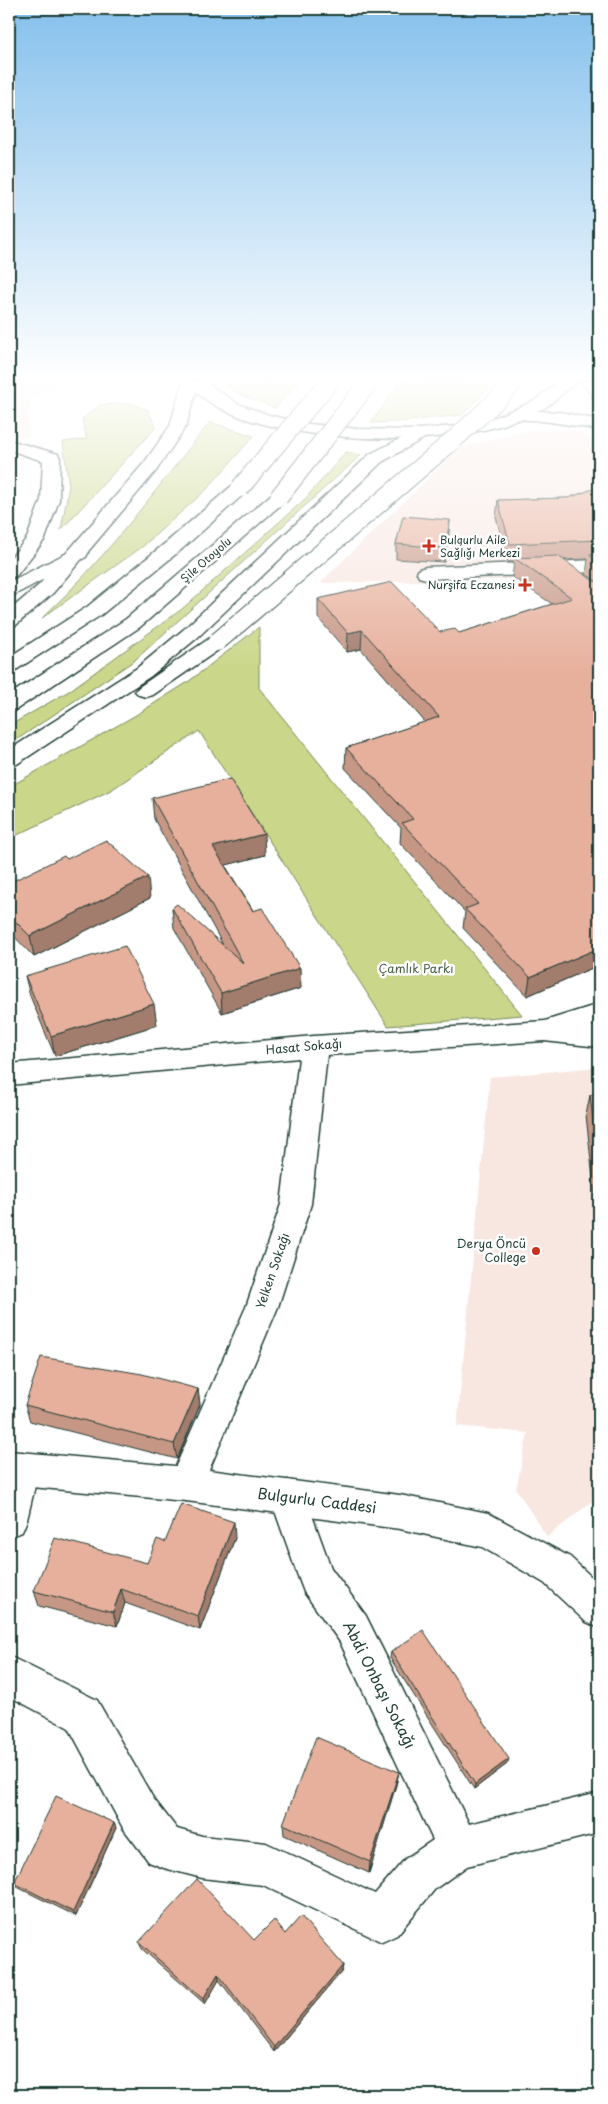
<svg xmlns="http://www.w3.org/2000/svg" width="608" height="2104" viewBox="0 0 608 2104" font-family="'Playpen Sans',sans-serif">
  <style>
    .built { fill: #f8e7e1 }
    .green { fill: #cad689; stroke: #748a5e }
    .lines { fill: none; stroke-linecap: round; stroke-linejoin: round }
    .minor-casing { stroke: #1f3d34; stroke-width: 3 }
    .secondary-casing { stroke: #1f3d34; stroke-width: 3 }
    .primary-casing { stroke: #1f3d34; stroke-width: 3 }
    .trunk-casing { stroke: #1f3d34; stroke-width: 3 }
    .minor { fill: #fff; fill-rule: evenodd }
    .secondary { fill: #fff; fill-rule: evenodd }
    .primary { fill: #fff; fill-rule: evenodd }
    .trunk { fill: #fff; fill-rule: evenodd }
    .trunk-bridge-casing { stroke: #1f3d34; stroke-width: 20; stroke-linecap: butt }
    .trunk-bridge { stroke: #fff; stroke-width: 18 }
    .wall { fill: #c79786; stroke: #1f3d34; fill-rule: evenodd }
    .shaded-wall { fill: #a27b6d; stroke: #1f3d34 }
    .building { fill: #e7b09c; stroke: #1f3d34 }
    .poi-dot { fill: #c8321e; stroke: #fff; stroke-width: 2 }
    .labels { text-anchor: middle; stroke-width: 5; stroke-linejoin: round; paint-order: stroke }
    .far-poi-label { font-size: 11px; fill: #1f3d34; stroke: #fff; text-anchor: start }
    .far-street-label { font-size: 11px; fill: #1f3d34; stroke: #fff }
    .park-label { font-size: 12px; fill: #4a6349; stroke: #fff }
    .street-label { font-size: 12px; fill: #1f3d34; stroke: #fff }
    .poi-label { font-size: 12px; fill: #1f3d34; stroke: #fff; text-anchor: end }
    .near-street-label { font-size: 15px; fill: #1f3d34; stroke: #fff }
  </style>
  <rect width="100%" height="100%" fill="#fff"/>
  <filter id="ink" filterUnits="userSpaceOnUse"><feTurbulence type="fractalNoise" baseFrequency=".02" numOctaves="2"/><feDisplacementMap in="SourceGraphic" scale="10" xChannelSelector="R" yChannelSelector="G"/><feConvolveMatrix kernelMatrix="1 2 1 2 8 2 1 2 1" color-interpolation-filters="sRGB"/></filter>
  <g filter="url(#ink)">
    <path class="built" d="M9 381H70L42 391 33 398 29 409V437L22 438 9 434Z
      M531 430H575L599 443V578L320 583 459 448Z
      M599 1067V1496L547 1537 516 1489 528 1433 457 1426 490 1077Z"/>
    <path class="green" d="M221 381H300L275 408 241 395Z
      M401 381H496L462 415 398 422 371 423Z
      M131 403 148 410 156 427 61 530 69 486 63 442 87 439 82 419 100 405Z
      M210 422 254 436 206 490 142 547 42 618C105 560 156 489 210 422Z
      M346 452 361 455 135 660 9 745V726L69 691 182 609 306 498Z
      M259 627V688L522 1015 388 1026 199 731 111 790 9 839V787L136 715 188 682Z"/>
    <g class="lines">
      <defs>
        <path id="minor" d="M9 440 58 454 60 458 59 500 45 539 16 576 9 578V560L27 538 41 500 43 461 9 450Z
          M599 560V572L426 579 419 577 417 573 419 569 426 567Z
          M599 1004V1024L591 1026 599 1027V1047L544 1041 327 1055 311 1204 278 1307 198 1496 186 1501 174 1496 168 1484 246 1307 281 1204 299 1058 9 1085V1064L314 1036 545 1021Z
          M22 1452 34 1457 39 1469 27 1520 22 1532 9 1537V1459Z
          M288 1480 301 1485 331 1568 366 1616 469 1824 599 1793V1833L467 1866 435 1889 397 1935 382 1942 263 1885 202 1878 164 1868 149 1862 123 1828 69 1728 9 1696V1656L97 1700 153 1798 177 1829 202 1836 266 1843 375 1894 405 1859 433 1840 340 1642 304 1592 299 1579 270 1497 275 1485Z"/>
        <path id="secondary" d="M79 547 86 549 88 553 86 557 16 594 9 596V582Z
          M9 1451 186 1467 400 1495 488 1513 570 1557 599 1584V1628L586 1622 544 1583 482 1547 400 1529 186 1501 9 1485Z"/>
        <path id="primary" d="M187 381H204L238 404 272 416 310 424 358 429 407 430 456 426 496 417 534 401 560 381H578L546 407 537 411 559 412 599 420V430C576 426 555 422 532 420 527 420 521 419 517 420 513 420 509 423 506 424 490 429 471 433 454 435 390 444 228 440 187 381Z
          M582 381H598L599 400 593 398Z"/>
        <path id="trunk" d="M183 381H199L186 426 156 471 53 593 16 625 9 627V611L39 585 144 463 170 426Z
          M420 429 426 431 428 434 426 437 382 462 197 638 151 676 17 764 9 766V750L137 668 183 630 370 454Z
          M240 483 246 484 249 488 246 492 182 549 101 615 16 670 9 672V657L87 607 168 541 234 484Z
          M279 492 285 493 288 497 285 501 140 627 17 709 9 710V695L126 619 273 493Z
          M217 636 224 638 227 642 224 646 153 695 146 697 139 695 135 691 139 687 210 638Z"/>
      </defs>
      <use href="#minor" class="minor-casing"/>
      <use href="#secondary" class="secondary-casing"/>
      <use href="#primary" class="primary-casing"/>
      <use href="#trunk" class="trunk-casing"/>
      <use href="#minor" class="minor"/>
      <use href="#secondary" class="secondary"/>
      <use href="#primary" class="primary"/>
      <use href="#trunk" class="trunk"/>
      <defs>
        <path id="trunk-bridge" d="M240 488 330 381
          M279 497 370 381
          M217 642 459 435 501 396 514 381"/>
      </defs>
      <use href="#trunk-bridge" class="trunk-bridge-casing"/>
      <use href="#trunk-bridge" class="trunk-bridge"/>
    </g>
    <path class="wall" d="M599 487V965L527 996 463 928 465 912 400 843 401 828 345 768 346 748 425 722 361 649 347 652 318 618V599L440 632 459 633 552 604 512 577 514 562H508L496 517 498 500 568 498ZM588 559 586 574 596 581H594L563 560Z
      M449 534 444 562 396 559V544Z
      M152 798 265 855 225 865 301 988 222 1013 174 928 172 908 223 945 154 819Z
      M67 859 150 898 34 957 9 931V883Z
      M25 976 157 1025 55 1056 30 996Z
      M590 1095H599V1234L586 1115Z
      M198 1389 200 1405 177 1459 30 1421 25 1405Z
      M235 1538 200 1630 125 1603 117 1626 39 1606 34 1591 147 1563 165 1542Z
      M391 1652 507 1764 474 1789 390 1658Z
      M399 1772 396 1785 369 1873 284 1835 283 1824Z
      M114 1823 116 1828 76 1916 17 1887 14 1883Z
      M285 1934 343 1965 342 1971 274 2052 219 1980 205 2004 142 1949 139 1942 254 1940Z"/>
    <path class="shaded-wall" d="M450 520 449 534 444 562 445 548Z
      M362 630 361 649 347 652 348 633Z
      M264 834 265 855 215 868 213 847Z
      M148 877 150 898 34 957 30 936Z
      M599 948V965L527 996 530 977Z
      M300 968 301 988 222 1013 221 993Z
      M154 1004 157 1025 55 1056 51 1036Z
      M198 1389 200 1405 177 1459 174 1444Z
      M234 1522 235 1538 200 1630 198 1616Z
      M121 1589 125 1603 117 1626 113 1612Z
      M509 1759 507 1764 474 1789 475 1784Z
      M399 1772 396 1785 369 1873 370 1862Z
      M114 1823 116 1828 76 1916 73 1912Z
      M343 1965 342 1971 274 2052V2047Z
      M218 1974 219 1980 205 2004 203 1999Z"/>
    <path class="building" d="M599 487V540L510 544 498 500 568 498Z
      M403 516 450 520 445 548 396 544Z
      M589 555H599V563Z
      M558 556 594 581 599 582V948L530 977 465 909 478 904 402 823 413 819 346 748 439 717 362 630 348 633 318 599 392 582 440 632 455 629 459 633 572 598 514 558Z
      M230 779 264 834 213 847 253 911 262 908 300 968 221 993 172 908 177 904 243 963 152 798Z
      M106 840 148 877 30 936 9 915V883L64 856 67 859Z
      M125 946 154 1004 51 1036 25 976Z
      M590 1095H599V1169Z
      M41 1357 142 1374 198 1389 174 1444 25 1405Z
      M181 1504 234 1522 198 1616 121 1589 113 1612 34 1591 55 1538 147 1563 157 1539 165 1542Z
      M423 1630 509 1759 475 1784 391 1652Z
      M316 1737 399 1772 370 1862 283 1824Z
      M56 1796 114 1823 73 1912 14 1883Z
      M197 1879 254 1940 274 1920 285 1934 301 1916 343 1965 274 2047 218 1974 203 1999 139 1942Z"/>
  </g>
  <linearGradient id="sky" x2="0" y2="1"><stop stop-color="#85c0ec"/><stop offset="0.56" stop-color="#fff"/><stop offset="1" stop-color="#fff" stop-opacity="0"/></linearGradient>
  <rect width="608" height="675" fill="url(#sky)"/>
  <g class="poi-dot">
    <path d="M426.5 538.5h5v5h5v5h-5v5h-5v-5h-5v-5h5z"/>
    <path d="M522.5 577.5h5v5h5v5h-5v5h-5v-5h-5v-5h5z"/>
    <circle cx="536" cy="1251" r="5"/>
  </g>
  <g class="labels">
    <g class="far-poi-label">
      <text x="440" y="544">Bulgurlu Aile<tspan x="440" dy="13">Sağlığı Merkezi</tspan></text>
      <text x="515" y="589" text-anchor="end">Nurşifa Eczanesi</text>
    </g>
    <g class="far-street-label">
      <text transform="translate(206 560) rotate(-41)" y="4">Şile Otoyolu</text>
    </g>
    <g class="park-label">
      <text x="416" y="973">Çamlık Parkı</text>
    </g>
    <g class="street-label">
      <text transform="translate(304 1047) rotate(-5)" y="4">Hasat Sokağı</text>
      <text transform="translate(273 1271) rotate(-71)" y="4">Yelken Sokağı</text>
    </g>
    <g class="poi-label">
      <text x="526" y="1248">Derya Öncü<tspan x="526" dy="14">College</tspan></text>
    </g>
    <g class="near-street-label">
      <text transform="translate(317 1501) rotate(7)" y="5">Bulgurlu Caddesi</text>
      <text transform="translate(379 1685) rotate(63)" y="5">Abdi Onbaşı Sokağı</text>
    </g>
  </g>
  <rect width="608" height="2104" fill="none" stroke="#fff" stroke-width="30"/>
  <rect x="15" y="15" width="578" height="2074" fill="none" stroke="#1f3d34" stroke-width="2" filter="url(#ink)"/>
</svg>
